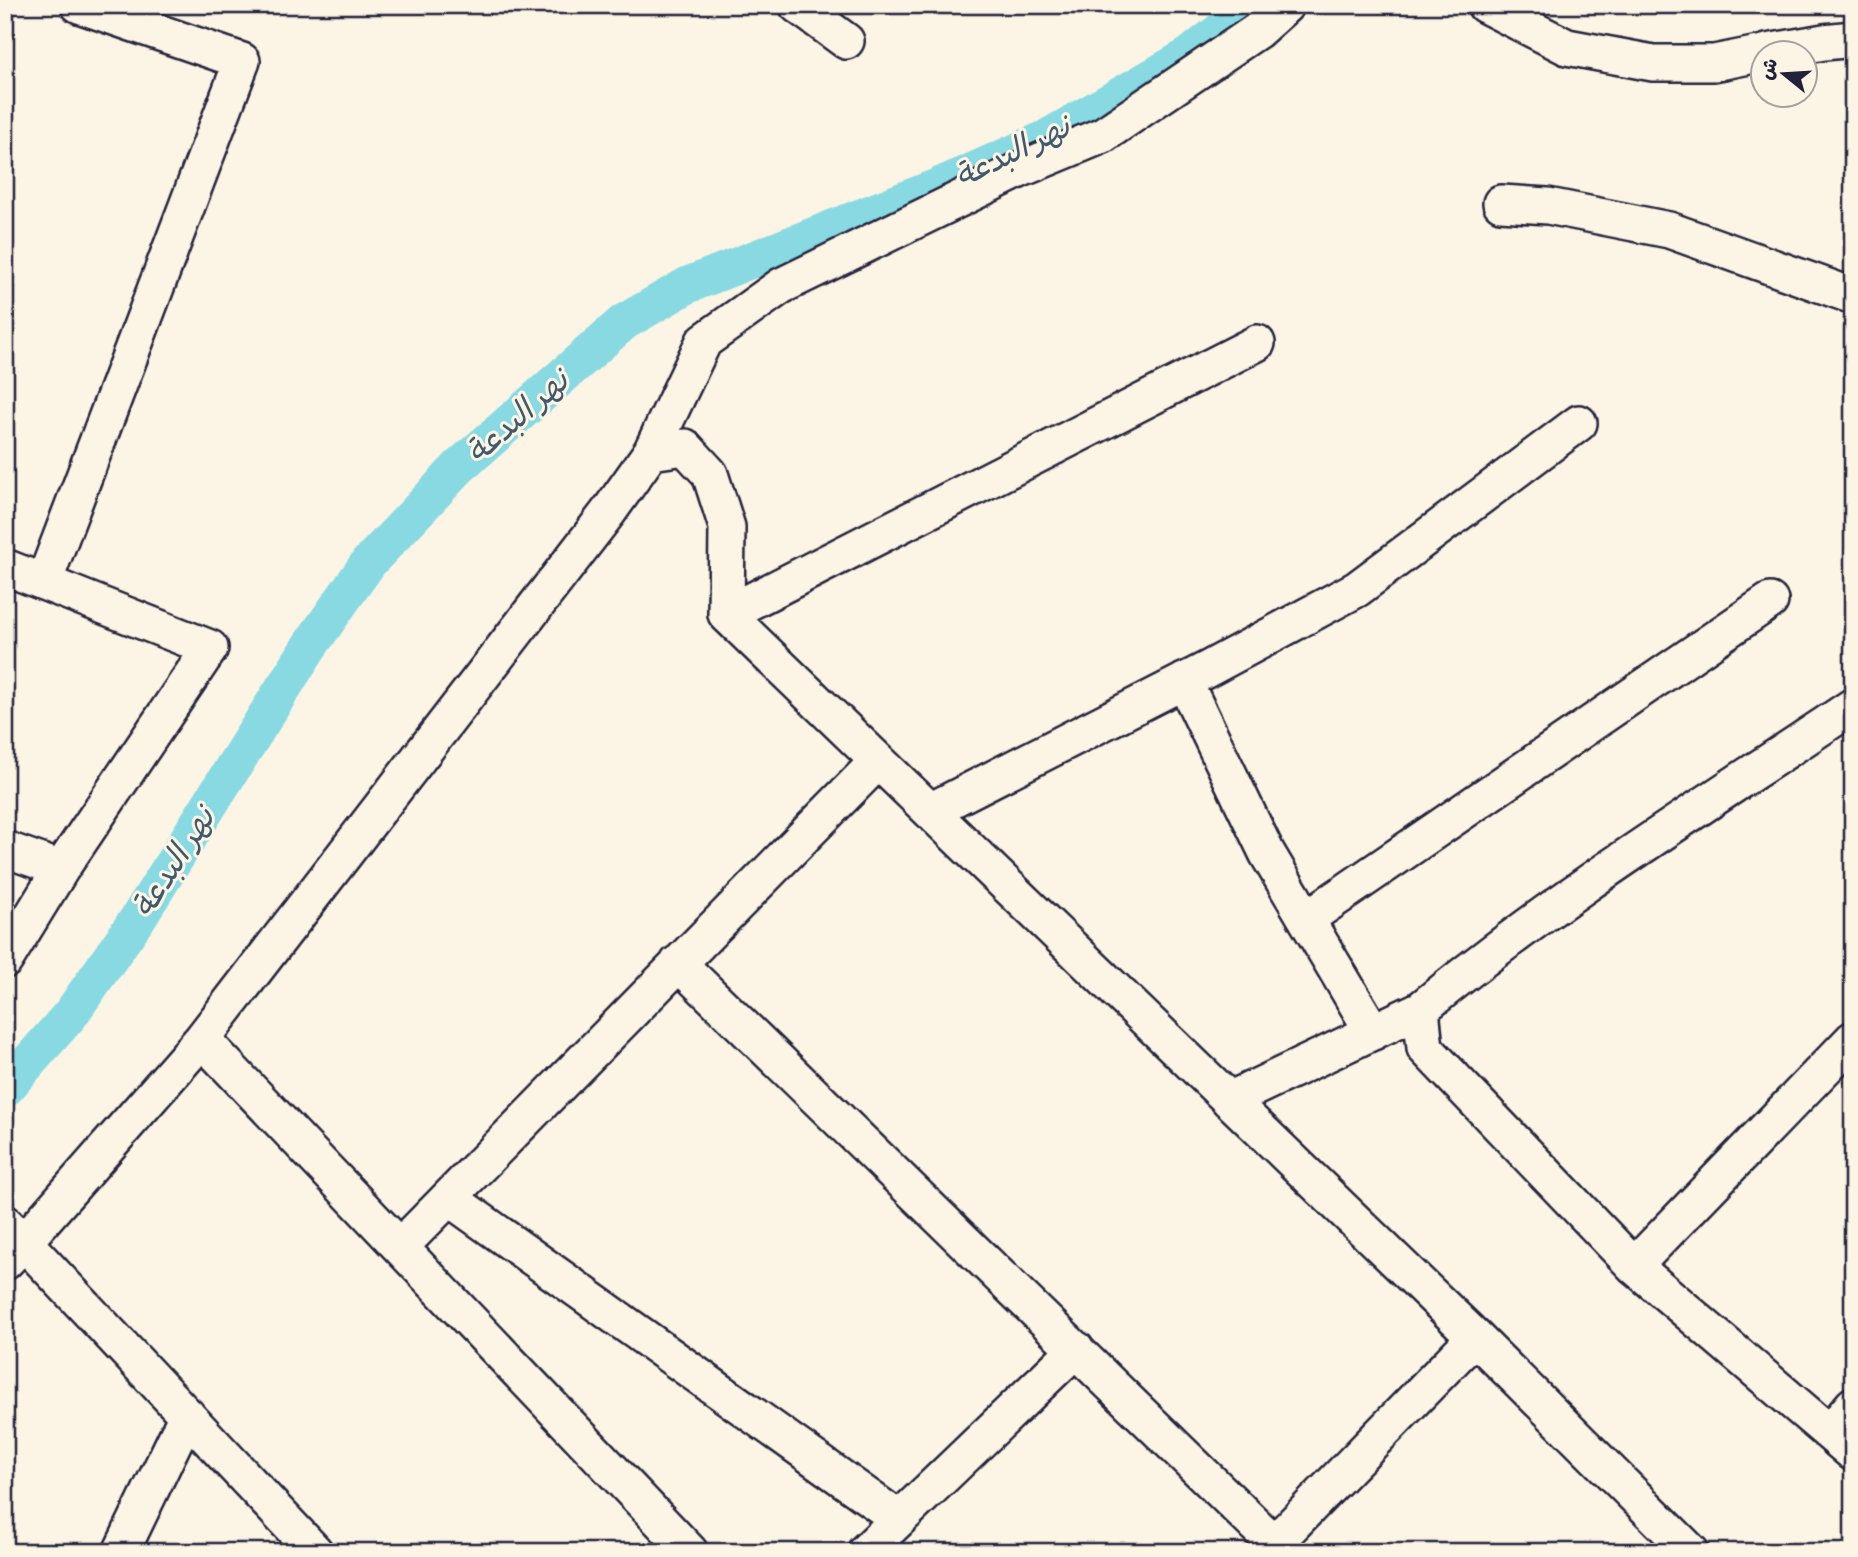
<svg xmlns="http://www.w3.org/2000/svg" width="1858" height="1557" viewBox="0 0 1858 1557" font-family="Itim,'Playpen Sans Arabic',sans-serif">
  <style>
    .lines { fill: none; stroke-linecap: round; stroke-linejoin: round }
    .canal { stroke: #88d9e2; stroke-width: 37 }
    .minor-casing { stroke: #22223b; stroke-width: 40 }
    .minor { stroke: #fcf5e5; stroke-width: 35 }
    .labels { text-anchor: middle; stroke-width: 6; stroke-linejoin: round; paint-order: stroke }
    .water-label { font-size: 32px; font-style: italic; fill: #41596d; stroke: #fcf5e5 }
  </style>
  <rect width="100%" height="100%" fill="#fcf5e5"/>
  <filter id="ink" filterUnits="userSpaceOnUse"><feTurbulence type="fractalNoise" baseFrequency=".0143" numOctaves="2"/><feDisplacementMap in="SourceGraphic" scale="14" xChannelSelector="R" yChannelSelector="G"/><feConvolveMatrix kernelMatrix="1 2 1 2 8 2 1 2 1" color-interpolation-filters="sRGB"/></filter>
  <g filter="url(#ink)">
    <g class="lines">
      <path class="canal" d="M5 1089 70 1015 138 918 309 647 369 562 459 467 624 322 688 285 937 187 1045 139 1190 55 1253 5"/>
      <defs>
        <path id="minor" d="M797 5 846 41
          M1485 5 1567 47 1653 63H1714L1764 53
          M1767 52 1824 42 1853 39
          M1501 203 1548 206 1669 230 1853 296
          M651 452 704 341 781 286 1021 169 1103 135 1257 31 1286 5
          M5 567 210 648 61 869 5 960
          M44 582 242 61 79 5
          M726 614 1257 343
          M1184 681 1267 853 1373 1032
          M1853 706C1707 804 1556 897 1421 1009L1425 1048 1634 1266 1853 1453
          M930 811 1208 669 1357 589 1579 423
          M5 849 61 869
          M1306 919 1770 601
          M678 963 1274 1543
          M202 1039 690 1552
          M1229 1100 1421 1009
          M449 1198 899 1519
          M5 1223 24 1242 5 1262
          M400 1247 878 761
          M1634 1266 1853 1039
          M1830 1432 1853 1405
          M121 1552 187 1415
          M315 1552 24 1242 202 1039 610 510 651 452 685 447 710 474 727 527 726 614 1475 1337 1691 1552
          M865 1552 1076 1349
          M1266 1552 1475 1337"/>
      </defs>
      <use href="#minor" class="minor-casing"/>
      <use href="#minor" class="minor"/>
    </g>
  </g>
  <g class="labels">
    <g class="water-label">
      <text transform="translate(1012 151) rotate(-26)" y="11">نهر البدعة</text>
      <text transform="translate(517 416) rotate(-41)" y="11">نهر البدعة</text>
      <text transform="translate(173 862) rotate(-57)" y="11">نهر البدعة</text>
    </g>
  </g>
  <rect width="1858" height="1557" fill="none" stroke="#fcf5e5" stroke-width="28"/>
  <rect x="14" y="14" width="1830" height="1529" fill="none" stroke="#22223b" stroke-width="2.5" filter="url(#ink)"/>
  <g transform="translate(1784 74) rotate(288)"><circle r="33" fill="#fcf5e5" stroke="#a5a1a1" stroke-width="2"/>
  <path d="M0-5L12 26L0 18L-12 26Z" fill="#22223b"/>
  <text y="-10" font-size="19" font-weight="bold" text-anchor="middle" fill="#22223b">ش</text>
  </g>
</svg>
